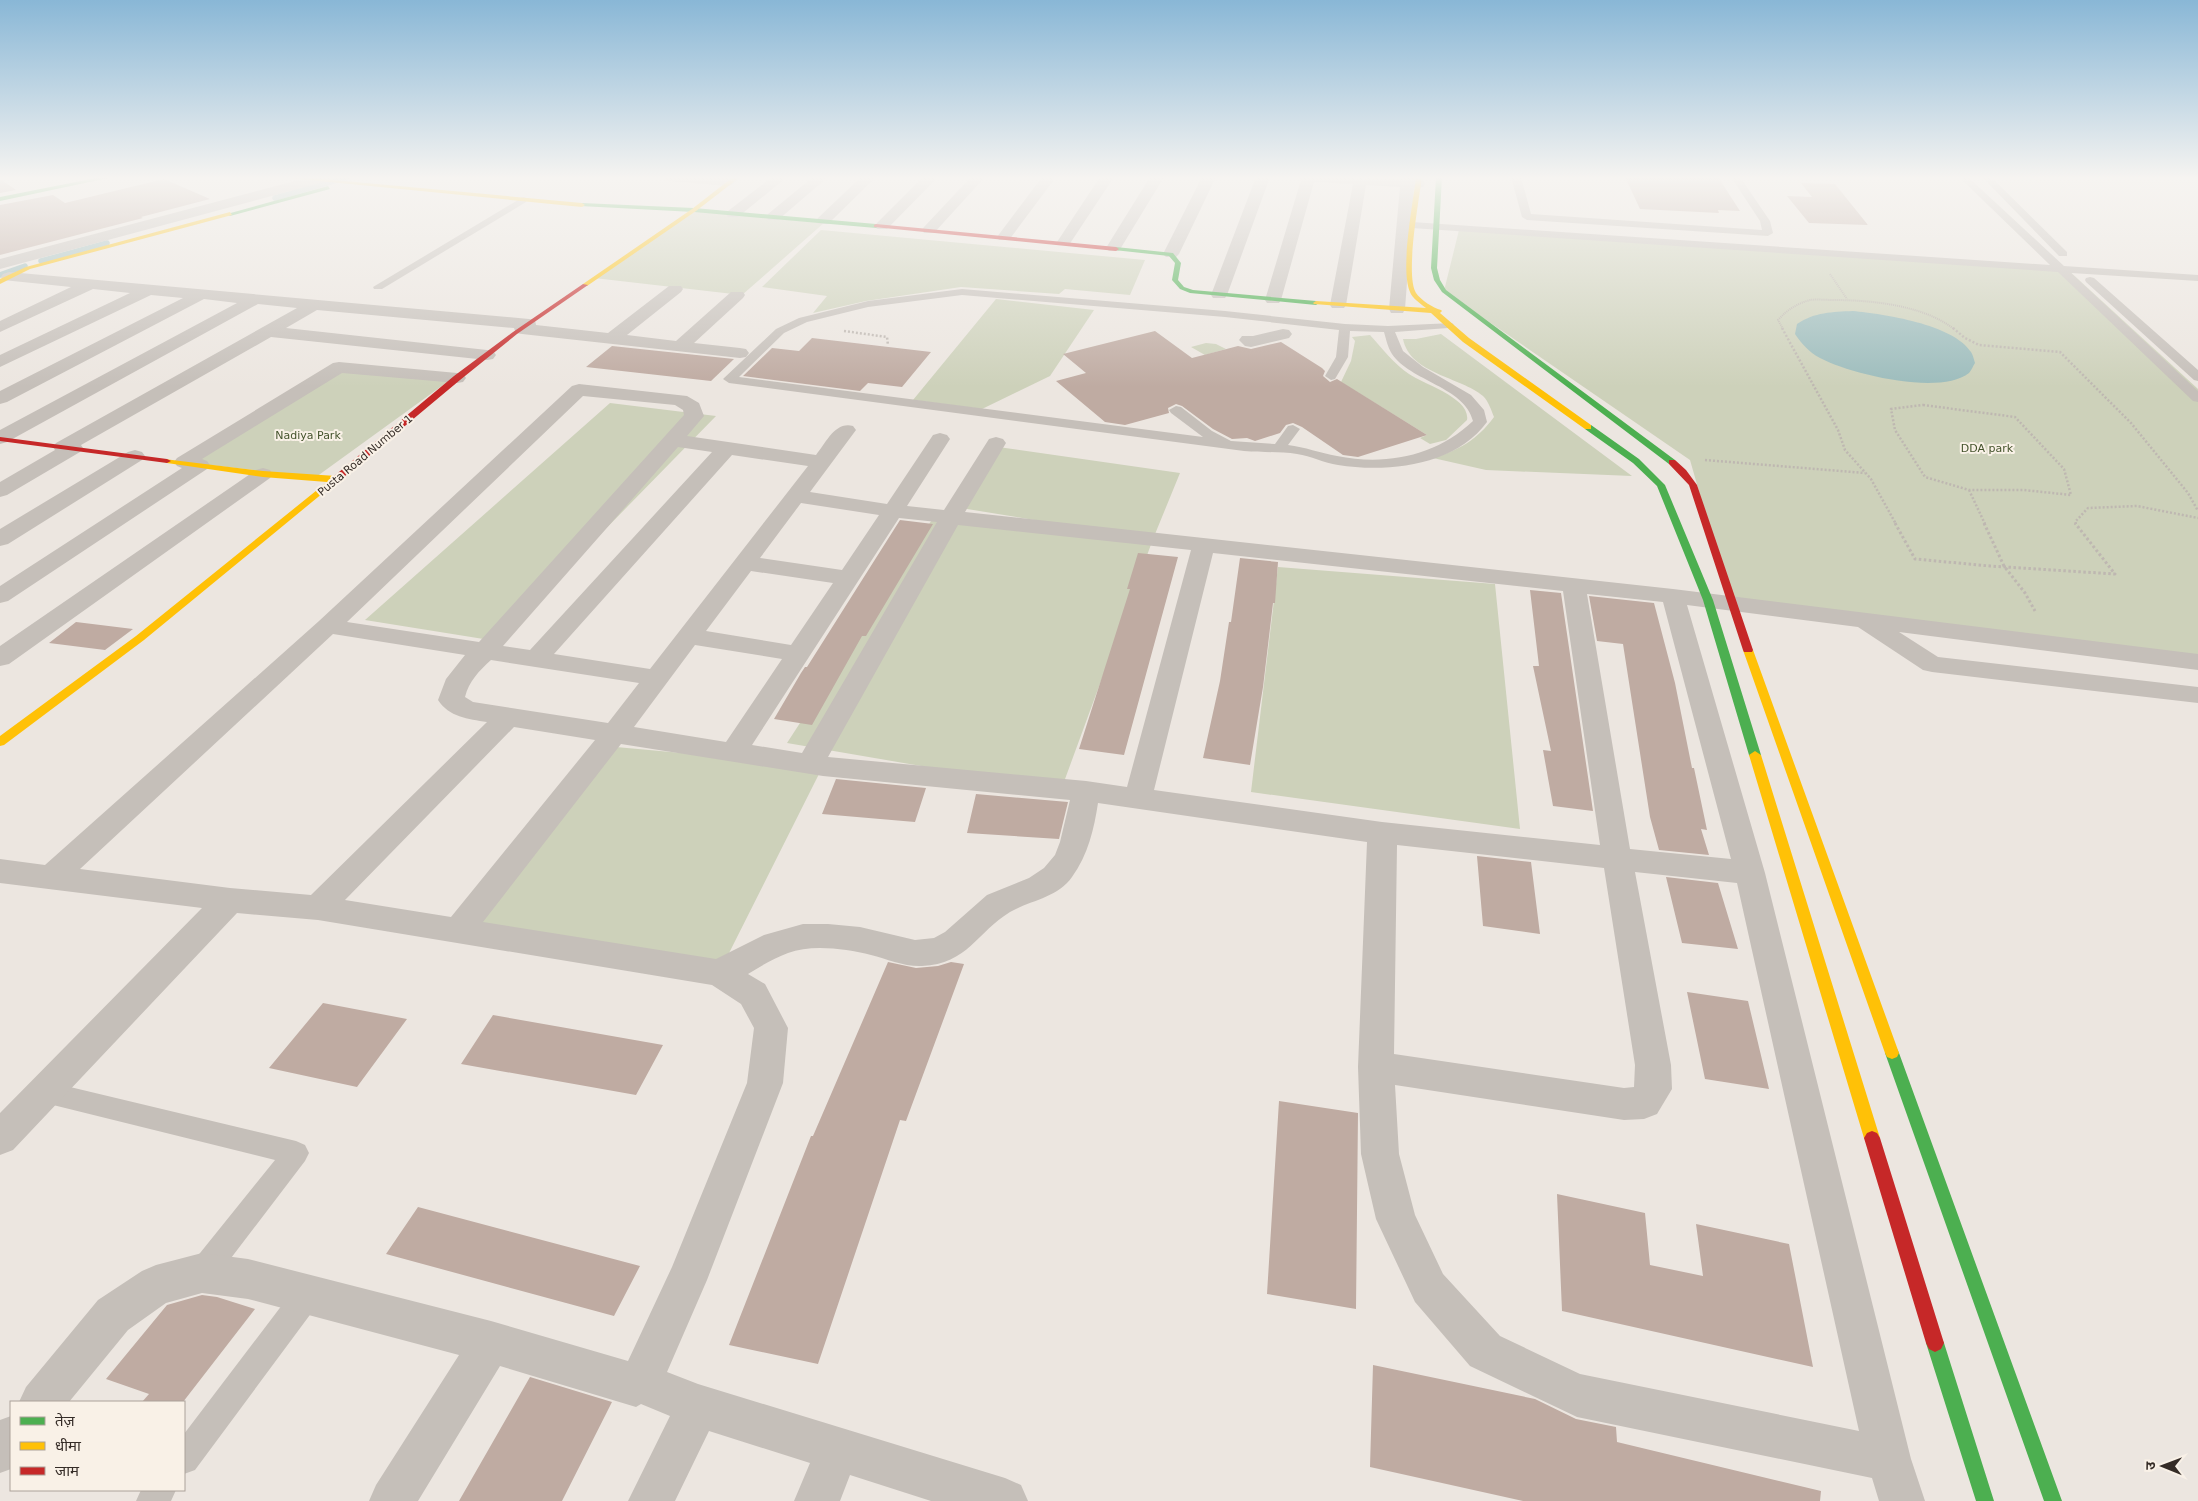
<svg xmlns="http://www.w3.org/2000/svg" width="2198" height="1501" viewBox="0 0 2198 1501" font-family="'DejaVu Sans','Noto Sans Devanagari',sans-serif">
  <style>
    .green { fill: #cdd1ba }
    .water { fill: #9cbcbc }
    .lines { fill: none; stroke-linecap: round; stroke-linejoin: round }
    .stream { stroke: #9cbcbc; stroke-width: 5.5 }
    .building { fill: #bfaba2 }
    .path-far2 { stroke: #beb7b1; stroke-width: 2; stroke-dasharray: 1 1; stroke-linecap: butt }
    .path-far1 { stroke: #beb7b1; stroke-width: 2.5; stroke-dasharray: 2 2; stroke-linecap: butt }
    .path { stroke: #beb7b1; stroke-width: 3; stroke-dasharray: 2.5 2.5; stroke-linecap: butt }
    .lane { fill: #c5bfb9; fill-rule: evenodd }
    .street { fill: #c5bfb9; fill-rule: evenodd }
    .fast { fill: #4caf50; fill-rule: evenodd }
    .slow { fill: #ffc107; fill-rule: evenodd }
    .jam { fill: #c62828; fill-rule: evenodd }
    .labels { text-anchor: middle; stroke-width: 4; stroke-linejoin: round; paint-order: stroke }
    .far-park-label { font-size: 11px; fill: #44532c; stroke: #f9f1e7 }
    .far-street-label { font-size: 11px; fill: #352c27; stroke: #f9f1e7 }
  </style>
  <rect width="100%" height="100%" fill="#ece6e0"/>
  <path class="green" d="M697 210 825 222 742 295 594 278Z
    M821 230 1145 260 1130 295 1065 289 1059 294 961 287 866 301 813 313 827 296 762 287Z
    M1459 230 2066 268 2198 389V657L1731 603 1690 460 1444 291Z
    M996 299 1094 310 1050 376 982 409 913 400Z
    M1441 334 1632 476 1486 470 1433 458C1459 450 1477 440 1494 417 1491 410 1489 402 1483 396 1461 377 1410 374 1403 339H1416Z
    M1370 335C1382 348 1394 364 1409 374 1423 384 1471 398 1467 420L1446 440 1430 444 1420 438 1427 435 1341 382 1351 361 1355 341 1352 337Z
    M1206 343 1216 344 1226 349 1205 355 1191 347Z
    M348 367 450 380 316 477 184 462Z
    M610 403 716 416 496 641 365 620Z
    M998 447 1180 473 1153 539 1061 790 787 743 935 515 1139 537 961 508Z
    M1278 567 1495 584 1520 829 1251 792Z
    M605 746 823 766 719 973 459 930Z"/>
  <path class="water" d="M1853 311C1883 314 1953 324 1971 352 1973 355 1974 360 1975 363 1973 366 1971 371 1969 373 1940 396 1850 374 1820 358 1809 352 1802 344 1795 334L1797 324C1815 312 1832 312 1853 311Z"/>
  <g class="lines">
    <path class="stream" d="M275 198 347 177
      M41 261 107 243
      M0 275 25 266"/>
  </g>
  <path class="building" d="M1625 177H1718L1740 211 1718 210 1719 213 1640 209Z
    M0 179 16 190 0 193Z
    M164 179 210 199 141 217 143 218 0 255V205L53 195 65 203Z
    M1801 183 1835 184 1868 225 1809 223 1787 196 1812 197Z
    M1155 331 1192 358 1238 346 1251 349 1281 342 1322 368 1325 371 1323 376 1330 382 1337 379 1427 435 1358 457 1343 455 1302 427 1293 423 1286 425 1280 433 1255 441 1247 438 1232 439 1213 429 1182 406 1176 404 1168 408 1169 413 1125 425 1105 422 1056 381 1086 373 1063 354Z
    M812 338 931 352 902 387 868 383 860 391 743 376 772 348 799 351Z
    M612 346 734 359 711 381 586 367Z
    M900 520 933 524 866 636H862L812 725 774 719 801 673 805 667H807Z
    M1138 553 1178 557 1124 755 1079 749 1130 589H1127Z
    M1240 558 1278 562 1275 603H1273L1263 687 1250 765 1203 758 1220 681 1229 622H1231Z
    M1530 590 1561 593 1593 811 1553 806 1543 750 1551 751 1533 666H1539Z
    M1589 596 1654 603 1675 683 1692 768H1694L1707 830 1701 829 1709 855 1659 850 1650 817 1623 644 1597 641Z
    M76 622 133 629 105 650 49 643Z
    M836 779 926 788 915 822 822 814Z
    M976 794 1068 802 1059 839 967 833Z
    M1477 856 1531 862 1540 934 1483 926Z
    M1666 877 1718 883 1738 949 1682 943Z
    M888 962 916 968 938 966 951 962 964 964 906 1121 900 1120 818 1364 729 1345 811 1136H813Z
    M1687 992 1748 1001 1769 1089 1705 1079Z
    M323 1003 407 1019 357 1087 269 1068Z
    M493 1015 663 1045 636 1095 461 1064Z
    M1279 1101 1358 1113 1356 1309 1267 1294Z
    M1557 1194 1645 1213 1650 1265 1703 1276 1696 1224 1789 1244 1813 1367 1562 1311Z
    M418 1207 640 1266 614 1316 386 1254Z
    M202 1295 217 1297 255 1309 183 1402H142L149 1394 106 1379 167 1305Z
    M1373 1365 1535 1399 1576 1419 1616 1427 1617 1442 1821 1491 1820 1501H1523L1370 1467Z
    M530 1377 612 1402 562 1501H459Z"/>
  <g class="lines">
    <path class="path-far2" d="M1830 274 1847 299
      M1783 329 1778 320C1787 310 1796 304 1810 300 1817 299 1826 300 1833 300 1871 300 1923 305 1954 329"/>
    <path class="path-far1" d="M1782 328 1838 430 1845 450 1871 479 1896 524
      M1953 328 1965 338 1979 345 2060 352 2131 423 2188 493 2198 511
      M844 331 887 337 888 345
      M1923 405 2015 417 2064 469 2071 495 2024 490H1969L1925 477 1895 430 1891 409Z
      M1705 460 1865 473
      M1969 490 1985 524
      M2076 524 2075 522 2088 508 2137 506 2198 518"/>
    <path class="path" d="M1895 523 1915 559 1990 566 2115 574 2075 523
      M1984 523 2004 566 2025 593 2035 611"/>
    <path class="lane" d="M1511 177H1521L1531 214 1762 230 1760 221 1731 177H1740L1770 221 1773 233 1768 236 1527 220 1522 217Z
      M1959 177H1968L2064 266 2198 275V281L2071 273 2198 391V402L2193 401 2058 272 1412 228 1407 225 1412 222 2050 265Z
      M1982 177H1991L2067 252V256H2059Z
      M523 197 526 198V202L382 289H374L373 287Z
      M2090 277 2094 278 2198 370V381L2194 380 2086 282 2085 280 2086 278Z
      M962 289 1225 311 1345 324 1388 326 1452 323 1454 325 1448 328 1395 332 1403 351 1423 367 1471 395 1484 410 1487 422C1455 466 1387 473 1338 465 1324 463 1311 456 1297 454 1280 451 1262 453 1244 451L729 383 723 379 776 329 799 318 868 301ZM962 295 1225 317 1339 330 1336 357 1325 376 1331 380 1335 379 1348 357 1350 331 1384 332C1386 339 1388 348 1392 354 1410 381 1465 387 1473 421 1436 456 1386 466 1337 456 1320 453 1305 447 1288 445L1300 429 1293 425 1288 426 1275 444 1231 441 1212 431 1181 407 1176 406 1169 410 1171 413 1203 437 739 377 784 333 807 322 868 307Z
      M45 1081 296 1141 305 1145 309 1153 305 1161 212 1283 202 1287 192 1283 188 1273 192 1263 275 1160 45 1103 36 1100 33 1092 36 1084Z
      M308 1280 318 1284 322 1294 318 1304 195 1470 184 1474V1434L298 1284Z
      M141 1490H176L171 1501H136Z"/>
    <path class="street" d="M310 177H333L331 180 0 269V259Z
      M661 177H719L734 179 736 182 729 186 668 181Z
      M772 177H787L738 217H728L726 214 728 211Z
      M813 177H828L778 220H768L766 217 768 214Z
      M861 177H876L828 224H818L816 221 818 218Z
      M923 177H938L887 229H877L875 226 877 223Z
      M971 177H985L934 233H924L922 230 924 227Z
      M1042 177H1056L1009 240H999L997 237Z
      M1100 177H1114L1069 245H1059L1057 242Z
      M1150 177H1164L1119 251H1109L1106 248Z
      M1202 177H1216L1179 254 1176 257H1166L1163 254Z
      M1256 177H1270L1227 295 1225 298H1213L1211 295Z
      M1298 177 1401 179V177H1415L1414 180 1423 181 1425 184 1423 187 1414 188 1405 309 1403 313H1391L1389 309 1400 187 1366 185 1346 305 1344 308H1332L1330 305 1353 184 1314 182 1281 300 1279 303H1267L1265 300 1301 180Z
      M9 272 529 319 535 320 536 325 608 333 669 286H681L683 289 681 292 627 335 676 341 731 292H743L745 295 743 298 694 343 740 348 746 349 749 353 746 357 740 358 522 334 516 333 514 328 317 310 286 328 487 350 493 351 496 355 493 359 487 360 271 337 81 445 83 448 80 452 7 495 0 497V482L55 450 53 447 56 443 297 308 258 304 7 442 0 444V430L237 303 204 299 7 402 0 404V391L183 298 151 295 0 367V355L130 293 93 289 0 332V321L71 287 3 280 1 277 3 274Z
      M1283 329 1289 330 1292 334 1289 338 1251 347 1245 346 1239 340 1242 336H1253Z
      M339 362 457 373 463 374 466 378 463 382 457 383 342 373 202 459 207 461 210 465 207 469 8 601 0 603V586L182 468 177 466 174 462 177 458 333 363Z
      M579 384 687 396 699 403 704 416 687 436 816 455C826 443 835 421 853 426L856 430 810 492 887 504 933 435 940 433 947 435 950 439 907 506 944 510 989 439 996 437 1003 439 1006 443 965 512 1673 589 2198 654V670L1899 632 1938 657 2198 687V703L1932 672 1923 670 1858 627 1687 605 1765 873 1911 1459 1925 1501H1879L1872 1478 1577 1417 1470 1366 1415 1302 1376 1219 1361 1154 1358 1067 1367 842 1098 803C1094 829 1088 855 1072 877 1057 898 1031 900 1010 912 977 932 968 964 922 966 905 967 887 959 871 955 846 949 812 944 788 953 774 958 761 966 748 974L765 984 788 1028 783 1083 707 1280 667 1372 698 1384 1005 1478 1021 1485 1028 1501H931L850 1475 840 1501H794L810 1463 709 1431 675 1501H628L670 1416 641 1404 636 1407 500 1366 418 1501H369L376 1485 459 1355 248 1299 202 1293 166 1303 128 1330 69 1402H19L26 1387 98 1300 142 1271 156 1265 202 1253 248 1259 491 1321 628 1361 672 1267 747 1083 754 1028 741 1004 712 985 318 920 237 913 13 1150 0 1155V1113L202 908 0 883V859L45 865 319 621 572 386ZM583 396 675 405 683 410 684 415 479 642 347 622ZM678 447 712 452 530 650 503 646ZM732 455 808 466 650 669 554 654ZM801 503 879 515 842 570 760 558ZM899 518 937 522 802 753 752 745ZM958 525 1191 550 1127 787 1086 781 828 757ZM1213 553 1563 591 1600 845 1382 822 1154 790ZM751 571 833 583 791 645 706 631ZM1587 594 1663 602 1731 859 1630 849ZM333 634 465 655 446 679 438 700C449 717 468 719 487 722L311 895 230 888 80 869ZM695 645 782 659 726 742 634 727ZM491 660 639 683 608 723 473 702 465 697C469 681 479 671 491 660ZM514 727 595 740 451 917 345 900ZM621 744 823 776 1070 800 1060 842 1055 855 1044 868 1029 878 987 895 945 932 934 938 915 940 860 927 828 924H803L764 935 716 959 483 922ZM1397 845 1604 868 1635 1065 1634 1087 1624 1088 1394 1054ZM1635 872 1737 883 1859 1431 1580 1374 1500 1336 1443 1274 1415 1215 1399 1154 1395 1085 1624 1120 1644 1119 1657 1114 1672 1089 1671 1065Z
      M135 450 142 452 145 456 142 460 8 544 0 546V529L128 452Z
      M263 468 270 470 273 474 270 478 9 664 0 666V646L256 470Z
      M11 1416V1469L0 1473V1420Z"/>
    <path class="fast" d="M101 177H113L0 201V197Z
      M1436 177H1442L1437 268 1440 280 1446 290 1675 460V464H1669L1442 292 1434 280 1431 268Z
      M328 186 330 189 230 216 227 214Z
      M582 203 694 208 876 224 879 226 876 228 694 212 580 206Z
      M1116 247 1173 253 1181 263 1178 280 1184 287 1193 290 1316 301 1319 303 1316 305 1190 293 1180 289 1172 280 1175 263 1169 256 1114 250 1113 249Z
      M1585 425H1591L1639 459 1665 485 1713 600 1761 755 1759 758H1751L1749 755 1703 600 1657 486 1633 463 1585 429Z
      M1892 1047 1897 1049 1899 1053 2062 1501H2044L1885 1053 1887 1049Z
      M1935 1334 1941 1337 1944 1343 1994 1501H1976L1926 1343 1929 1337Z"/>
    <path class="slow" d="M279 177H301L582 203 585 205 582 207Z
      M733 177H740L696 211 587 286H583V284L692 209Z
      M1416 177H1422C1419 200 1405 275 1416 293 1421 300 1433 308 1441 310L1442 311 1440 313 1469 338 1591 425V429H1585L1463 342 1431 313 1314 304 1313 303 1316 301 1426 308C1421 304 1412 298 1410 292 1400 269 1413 204 1416 177Z
      M230 212 232 215 30 269 0 284V279L26 267Z
      M164 459 263 471 336 476 340 479 144 640 4 745 0 746V736L136 636 327 482 263 477 167 463 163 461Z
      M1748 647 1753 650 1899 1053 1897 1057 1892 1059 1887 1057 1885 1053 1743 650Z
      M1755 751 1761 755 1880 1138 1877 1143 1872 1145 1867 1143 1864 1138 1749 755Z"/>
    <path class="jam" d="M876 224 1116 247 1119 249 1116 251 874 227V225Z
      M583 284 588 285 517 334 460 380 339 481H333V477L454 376 513 332Z
      M0 437 167 459 171 461 167 463 0 441Z
      M1669 460H1675L1686 470 1697 485 1753 650 1752 652H1744L1743 650 1689 485 1669 464Z
      M1872 1131 1877 1133 1880 1138 1944 1343 1941 1349 1935 1352 1929 1349 1926 1343 1864 1138 1867 1133Z"/>
  </g>
  <linearGradient id="sky" x2="0" y2="1"><stop stop-color="#89b7d6"/><stop offset="0.46" stop-color="#f6f4f1"/><stop offset="1" stop-color="#f6f4f1" stop-opacity="0"/></linearGradient>
  <rect width="2198" height="387" fill="url(#sky)"/>
  <g class="labels">
    <g class="far-park-label">
      <text x="308" y="439">Nadiya Park</text>
      <text x="1987" y="452">DDA park</text>
    </g>
    <g class="far-street-label">
      <text transform="translate(365 455) rotate(-40)" y="4">Pusta Road Number 1</text>
    </g>
  </g>
  <rect x="10" y="1401" width="175" height="90" fill="#f9f1e7" stroke="#aba29a"/>
  <rect x="20" y="1417" width="25" height="8" fill="#4caf50" stroke="#aba29a"/>
  <text x="55" y="1426" font-size="15" fill="#352c27">तेज़</text>
  <rect x="20" y="1442" width="25" height="8" fill="#ffc107" stroke="#aba29a"/>
  <text x="55" y="1451" font-size="15" fill="#352c27">धीमा</text>
  <rect x="20" y="1467" width="25" height="8" fill="#c62828" stroke="#aba29a"/>
  <text x="55" y="1476" font-size="15" fill="#352c27">जाम</text>
  <g transform="translate(2163 1466) rotate(271)" stroke="#f9f1e7" stroke-width="4" paint-order="stroke">
  <path d="M0-4L9 19L0 12L-9 19Z" fill="#352c27"/>
  <text y="-8" font-size="14" font-weight="bold" text-anchor="middle" fill="#352c27">उ</text>
  </g>
</svg>
